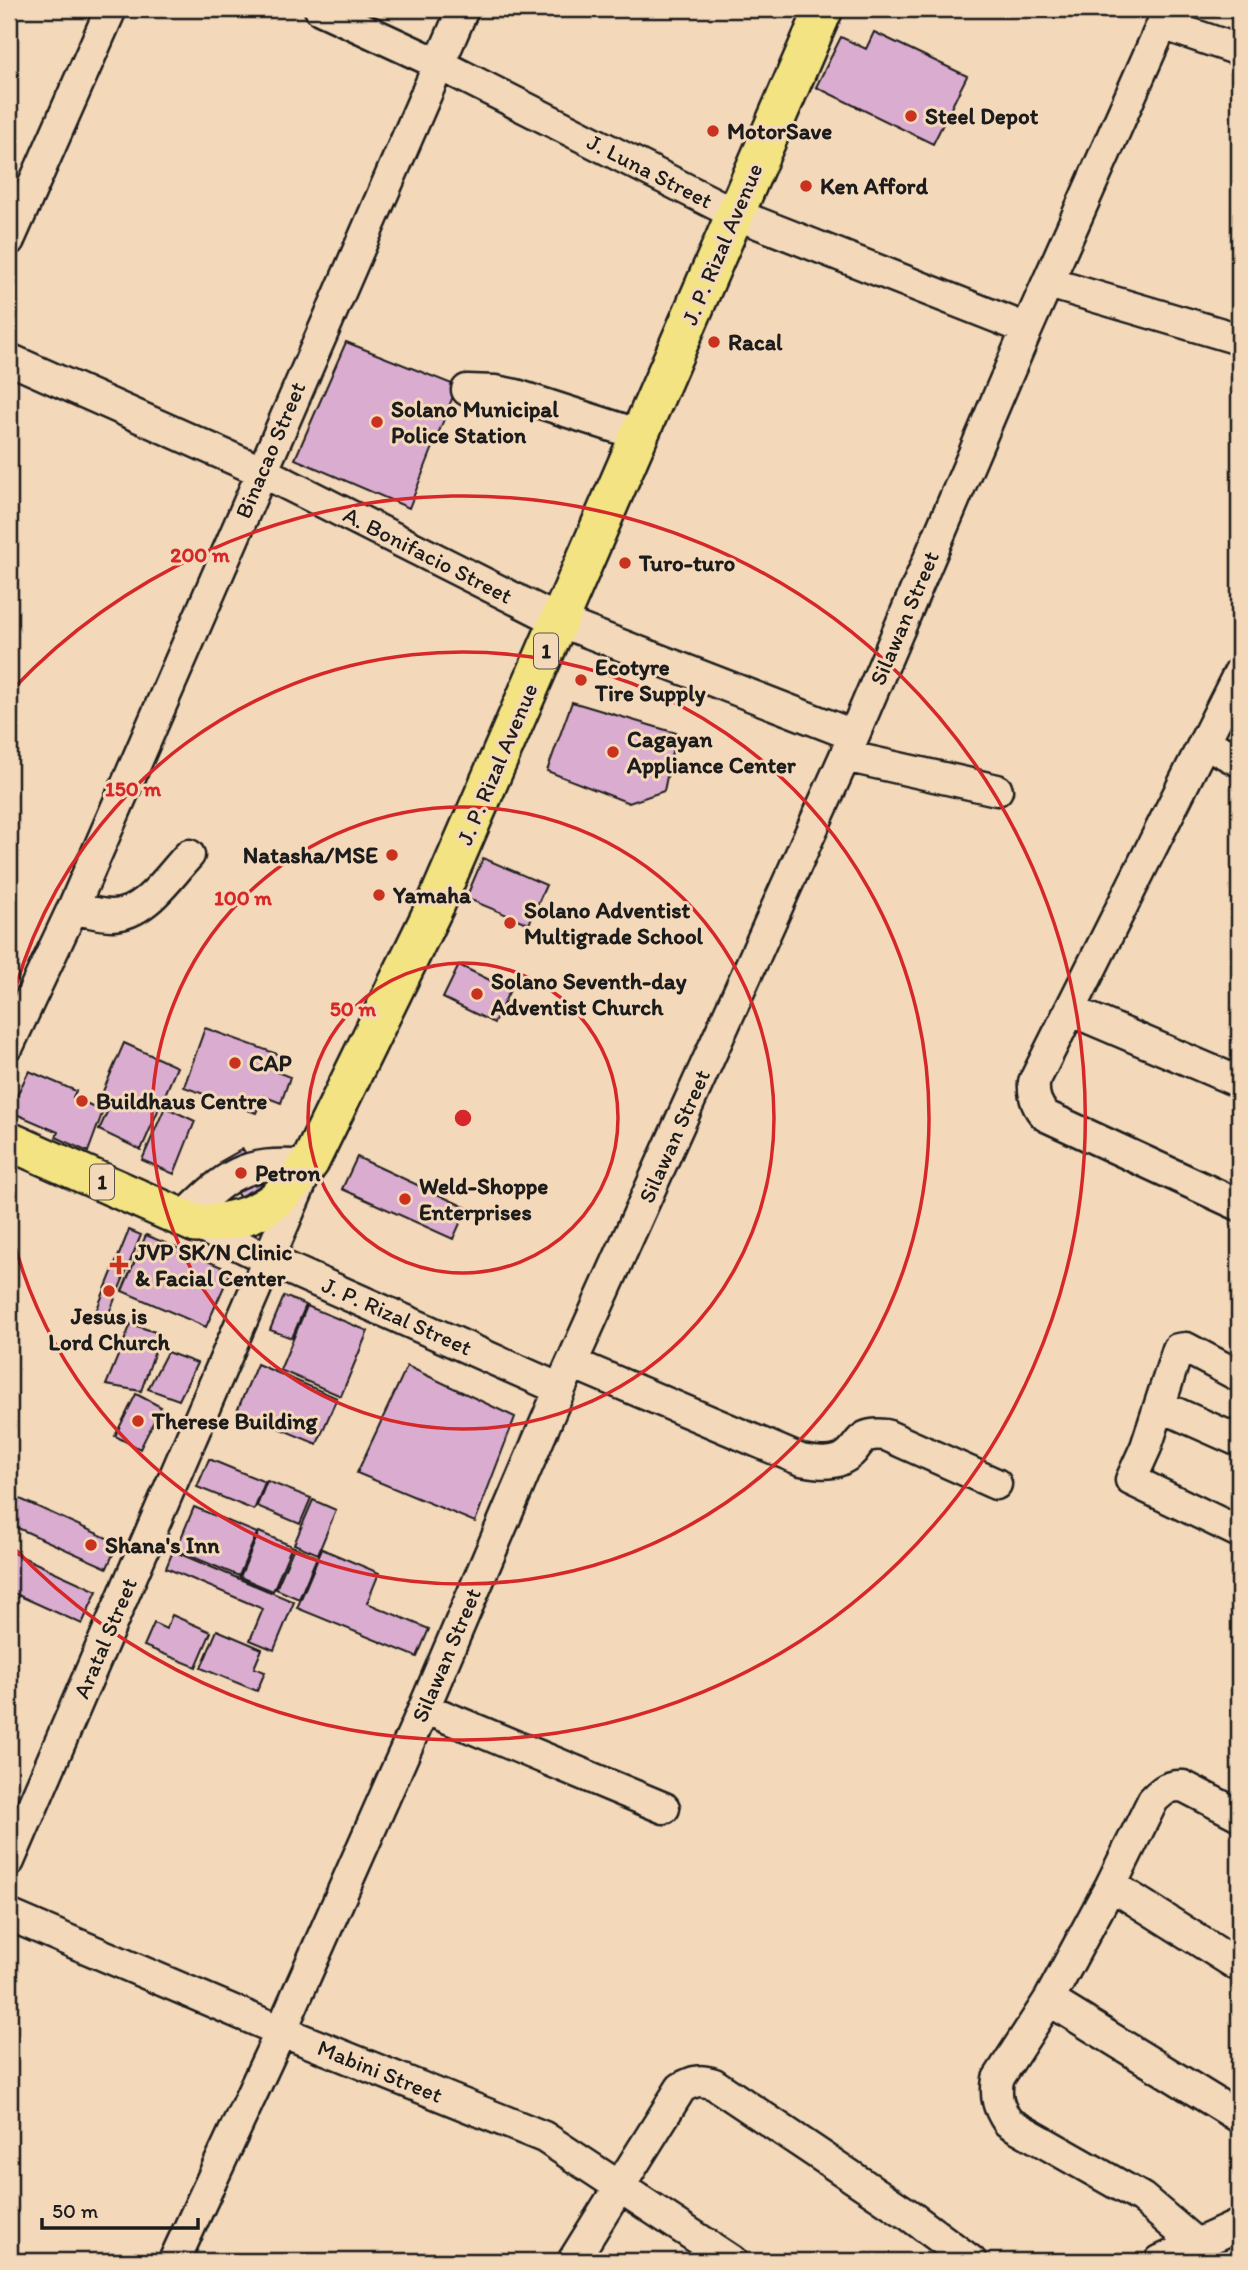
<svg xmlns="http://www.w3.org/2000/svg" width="1248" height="2270" viewBox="0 0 1248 2270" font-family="Itim,sans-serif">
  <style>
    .building { fill: #daadd0; stroke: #1c1c1c; stroke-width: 2 }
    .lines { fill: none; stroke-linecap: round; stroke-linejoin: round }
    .minor-casing { stroke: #1c1c1c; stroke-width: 35 }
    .major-casing { stroke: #1c1c1c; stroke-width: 42 }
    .minor { stroke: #f3d8ba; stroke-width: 30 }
    .major { stroke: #f4e382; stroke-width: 37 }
    .ring { fill: none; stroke: #d62828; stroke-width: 3.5 }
    .poi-dot { fill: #c8321e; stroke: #f3d8ba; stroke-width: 2.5 }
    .labels { text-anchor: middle; stroke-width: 6; stroke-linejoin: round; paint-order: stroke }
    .shield { fill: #f3d8ba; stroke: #5c544b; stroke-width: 2 }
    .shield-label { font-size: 21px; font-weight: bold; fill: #1c1c1c }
    .poi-label { font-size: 23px; font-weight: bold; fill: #1c1c1c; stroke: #f3d8ba; text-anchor: start }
    .street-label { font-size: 23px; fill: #1c1c1c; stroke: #f3d8ba }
    .centre { fill: #d62828; stroke: #f3d8ba; stroke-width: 3.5 }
    .ring-label { font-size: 21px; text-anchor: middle; font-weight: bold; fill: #d62828; stroke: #f3d8ba; stroke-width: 6; stroke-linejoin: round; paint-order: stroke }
  </style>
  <rect width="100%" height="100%" fill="#f3d8ba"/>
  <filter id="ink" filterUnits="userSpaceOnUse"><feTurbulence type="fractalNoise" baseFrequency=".0143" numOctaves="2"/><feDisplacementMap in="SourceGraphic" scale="14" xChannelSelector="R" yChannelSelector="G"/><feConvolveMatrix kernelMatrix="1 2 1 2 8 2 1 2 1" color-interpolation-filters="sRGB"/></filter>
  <g filter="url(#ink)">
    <path class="building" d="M874 32 967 76 933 144 816 87 841 37 866 49Z
      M346 342 457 386 409 508 295 459Z
      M572 702 676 733 664 791 629 803 547 771Z
      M483 858 546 885 529 924 466 898Z
      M459 965 510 990 494 1023 443 998Z
      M205 1028 280 1055 274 1071 290 1077 281 1103 263 1096 256 1113 184 1087Z
      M124 1043 177 1067 141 1150 99 1130 108 1110 97 1105Z
      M29 1071 76 1091 73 1097 103 1111 88 1152 56 1137 58 1132 9 1111Z
      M165 1107 195 1121 174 1174 142 1160Z
      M243 1149 262 1185 239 1197 220 1162Z
      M357 1157 467 1208 453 1239 342 1189Z
      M129 1230 141 1235 105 1323 93 1319Z
      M146 1235 231 1271 206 1327 122 1291Z
      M284 1296 306 1305 292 1338 270 1330Z
      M307 1306 368 1331 341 1396 280 1370Z
      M131 1324 161 1334 141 1391 106 1385Z
      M167 1352 197 1363 179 1400 148 1389Z
      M257 1364 337 1398 317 1444 237 1411Z
      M407 1366 515 1417 475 1522 357 1473Z
      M136 1394 161 1407 140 1449 115 1436Z
      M209 1459 265 1482 254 1510 197 1487Z
      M267 1481 311 1498 300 1524 257 1506Z
      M9 1494 118 1543 107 1568 9 1524Z
      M313 1500 336 1510 318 1554 294 1544Z
      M194 1507 257 1533 239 1576 176 1550Z
      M259 1532 292 1546 273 1591 240 1577Z
      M294 1547 317 1557 299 1599 276 1589Z
      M322 1549 379 1573 367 1603 429 1629 417 1657 297 1608Z
      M9 1551 97 1591 82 1624 9 1591Z
      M173 1551 294 1602 274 1650 250 1640 263 1609 166 1568Z
      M172 1615 211 1632 196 1667 144 1646 154 1623 166 1629Z
      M217 1630 262 1649 254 1668 265 1672 257 1691 201 1668Z"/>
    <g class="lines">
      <defs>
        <path id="minor" d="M320 9 439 64 735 214 1027 329
          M1162 24 1239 50
          M9 240 111 9
          M1049 283 1239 339
          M9 359 261 471 559 621 853 735
          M467 390 495 391 516 395 640 435
          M1239 673 1034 1082C1033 1096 1036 1106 1046 1116L1239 1205
          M1204 742 1239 761
          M845 756 997 790
          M73 908C86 911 99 915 112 915 145 915 169 876 189 855
          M1070 1010 1239 1082
          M9 1044 73 908 463 9
          M183 1218C227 1175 242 1160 307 1166
          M196 1224 269 1260 560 1389
          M572 1363 801 1460C813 1462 827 1465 840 1460 863 1450 853 1431 886 1435L996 1484
          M1239 1376 1186 1348 1178 1349 1146 1447 1131 1480 1239 1532
          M1160 1406 1239 1441
          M424 1708 664 1808
          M1239 1815 1183 1786C1169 1785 1163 1790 1153 1800L1111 1885 1239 1966
          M9 1861 305 1174
          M9 1915 281 2031 544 2137 732 2261
          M1049 2000 1111 1885
          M1196 2244 1142 2198 1008 2122C998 2107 995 2097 998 2079L1049 2000 1239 2117
          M174 2261 281 2031 424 1708 560 1389 845 756 1027 329 1169 9
          M573 2261 681 2088C693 2081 700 2079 714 2084L909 2215 971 2261
          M1160 2261 1239 2225"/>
        <path id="major" d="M9 1141 196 1224C250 1223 279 1205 310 1162L436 904 824 9"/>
      </defs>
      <use href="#minor" class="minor-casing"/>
      <use href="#major" class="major-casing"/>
      <use href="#minor" class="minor"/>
      <use href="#major" class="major"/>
    </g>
  </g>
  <g class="ring">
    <circle cx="463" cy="1118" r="155"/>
    <circle cx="463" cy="1118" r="311"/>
    <path d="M9 1013A466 466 0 1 1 9 1223"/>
    <path d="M12 690A622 622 0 1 1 12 1546"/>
  </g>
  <g class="poi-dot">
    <circle cx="911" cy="116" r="7"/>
    <circle cx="713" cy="131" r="7"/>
    <circle cx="806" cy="186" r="7"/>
    <circle cx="714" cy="342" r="7"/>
    <circle cx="377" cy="422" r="7"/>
    <circle cx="625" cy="563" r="7"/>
    <circle cx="581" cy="680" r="7"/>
    <circle cx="613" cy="752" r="7"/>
    <circle cx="392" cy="855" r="7"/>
    <circle cx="379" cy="895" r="7"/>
    <circle cx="510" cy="923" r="7"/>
    <circle cx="477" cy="994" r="7"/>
    <circle cx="235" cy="1063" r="7"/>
    <circle cx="82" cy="1101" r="7"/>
    <circle cx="241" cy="1173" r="7"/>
    <circle cx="405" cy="1199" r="7"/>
    <path d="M115.5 1254.5h7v7h7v7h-7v7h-7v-7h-7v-7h7z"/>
    <circle cx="109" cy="1291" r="7"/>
    <circle cx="138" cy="1421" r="7"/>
    <circle cx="91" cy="1545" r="7"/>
  </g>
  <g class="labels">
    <g class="shield">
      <rect x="534" y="633.5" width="24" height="35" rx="5"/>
      <rect x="90" y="1164.5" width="24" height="35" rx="5"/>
    </g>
    <g class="shield-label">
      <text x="546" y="658">1</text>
      <text x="102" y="1189">1</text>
    </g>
    <g class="poi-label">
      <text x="925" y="124">Steel Depot</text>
      <text x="727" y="139">MotorSave</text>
      <text x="820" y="194">Ken Afford</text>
      <text x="728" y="350">Racal</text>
      <text x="391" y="417">Solano Municipal<tspan x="391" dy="26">Police Station</tspan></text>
      <text x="639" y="571">Turo-turo</text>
      <text x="595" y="675">Ecotyre<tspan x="595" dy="26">Tire Supply</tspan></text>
      <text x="627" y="747">Cagayan<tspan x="627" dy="26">Appliance Center</tspan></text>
      <text x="378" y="863" text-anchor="end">Natasha/MSE</text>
      <text x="393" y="903">Yamaha</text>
      <text x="524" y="918">Solano Adventist<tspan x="524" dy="26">Multigrade School</tspan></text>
      <text x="491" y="989">Solano Seventh-day<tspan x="491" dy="26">Adventist Church</tspan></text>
      <text x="249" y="1071">CAP</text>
      <text x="96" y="1109">Buildhaus Centre</text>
      <text x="255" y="1181">Petron</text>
      <text x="419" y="1194">Weld-Shoppe<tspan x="419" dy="26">Enterprises</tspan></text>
      <text x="135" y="1260">JVP SK/N Clinic<tspan x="135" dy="26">&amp; Facial Center</tspan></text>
      <text x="109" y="1324" text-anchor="middle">Jesus is<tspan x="109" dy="26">Lord Church</tspan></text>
      <text x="152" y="1429">Therese Building</text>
      <text x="105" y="1553">Shana's Inn</text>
    </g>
    <g class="street-label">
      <text transform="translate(650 171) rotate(27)" y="8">J. Luna Street</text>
      <text transform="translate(722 244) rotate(-67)" y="8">J. P. Rizal Avenue</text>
      <text transform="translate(270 450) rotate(-67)" y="8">Binacao Street</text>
      <text transform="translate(428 555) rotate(27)" y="8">A. Bonifacio Street</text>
      <text transform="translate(904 618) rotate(-67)" y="8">Silawan Street</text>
      <text transform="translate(497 764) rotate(-67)" y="8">J. P. Rizal Avenue</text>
      <text transform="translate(674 1136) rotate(-66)" y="8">Silawan Street</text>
      <text transform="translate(397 1316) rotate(24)" y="8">J. P. Rizal Street</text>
      <text transform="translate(105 1638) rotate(-67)" y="8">Aratal Street</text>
      <text transform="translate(446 1655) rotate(-67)" y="8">Silawan Street</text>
      <text transform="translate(380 2071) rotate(22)" y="8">Mabini Street</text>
    </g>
  </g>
  <circle cx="463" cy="1118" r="10" class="centre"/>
  <g class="ring-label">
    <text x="200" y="562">200 m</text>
    <text x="133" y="796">150 m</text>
    <text x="243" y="905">100 m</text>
    <text x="353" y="1016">50 m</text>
  </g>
  <rect width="1248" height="2270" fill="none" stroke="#f3d8ba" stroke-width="35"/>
  <rect x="18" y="18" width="1213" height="2235" fill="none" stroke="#1c1c1c" stroke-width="2.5" filter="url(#ink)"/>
  <path d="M42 2218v10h156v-10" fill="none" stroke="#1c1c1c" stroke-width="3.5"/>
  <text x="52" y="2218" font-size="21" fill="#1c1c1c" stroke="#f3d8ba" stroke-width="5" paint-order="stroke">50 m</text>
</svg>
